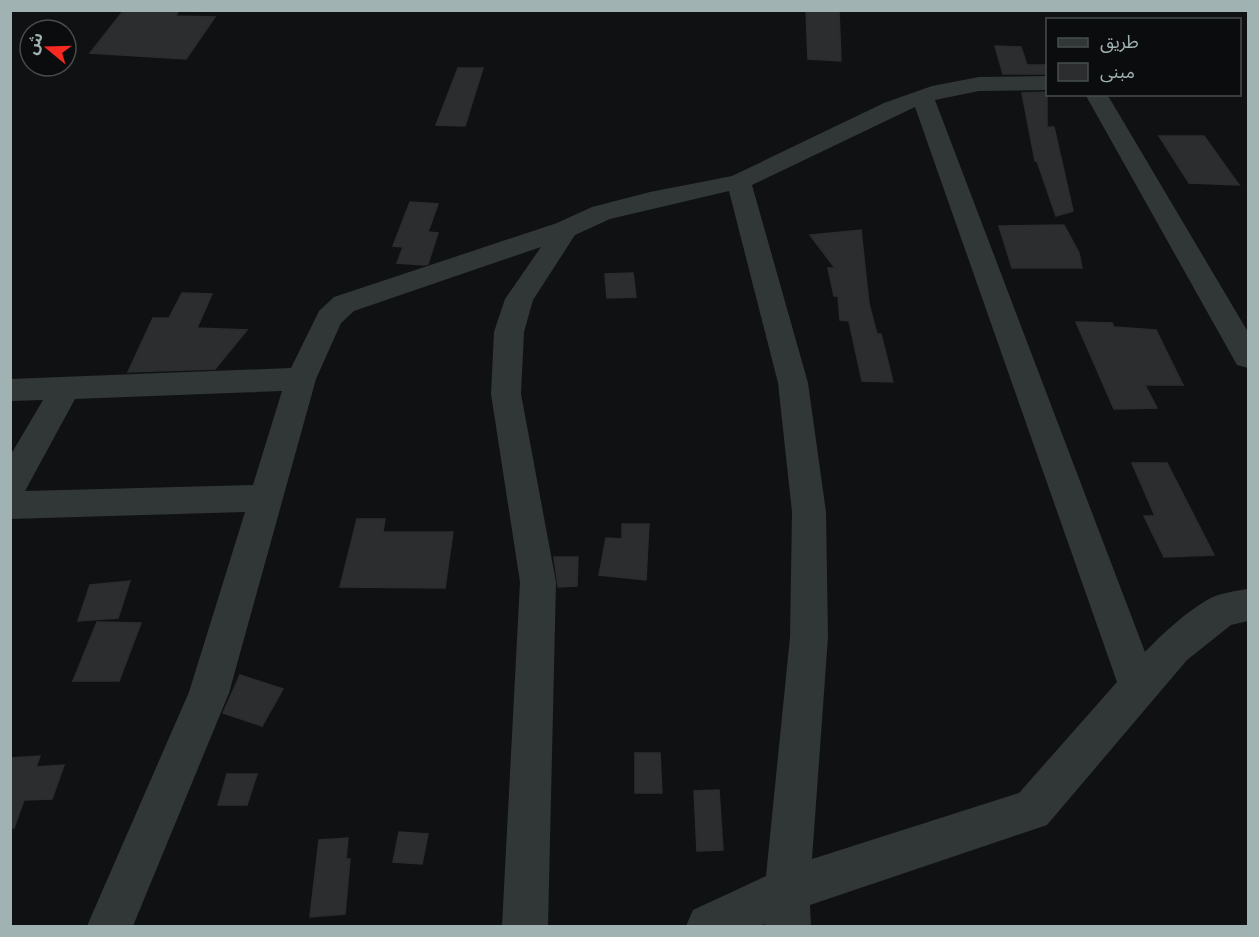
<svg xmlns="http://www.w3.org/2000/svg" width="1259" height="937" viewBox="0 0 1259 937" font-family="'Nunito Sans','Noto Sans Arabic',sans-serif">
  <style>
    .building { fill: #2b2d2e; stroke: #2a2d2e; stroke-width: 1.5 }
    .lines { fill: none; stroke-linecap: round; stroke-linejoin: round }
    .minor { fill: #313637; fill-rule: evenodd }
  </style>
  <rect width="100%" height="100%" fill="#101112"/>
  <path class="building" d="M124 10H179L176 16 215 17 186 59 90 53Z
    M806 10H839L841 61 808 59Z
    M995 46 1021 47 1027 65H1047V74H1003Z
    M458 68H483L465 126 436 125Z
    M1047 92V127H1054L1073 211 1056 216 1037 161H1035L1022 93Z
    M1159 136H1204L1239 185 1189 183Z
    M410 202 438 204 428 232 438 233 428 264 424 265 397 263 403 247 393 246Z
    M1064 225 1079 253 1082 268H1012L999 226Z
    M861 230 869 304 877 334H881L893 382 862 381 849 321 840 320 838 296H834L828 268H835L810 235Z
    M633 273 636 297 607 298 605 274Z
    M182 293 212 294 197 328 247 330 215 369 128 372 153 318H169Z
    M1076 322 1112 323 1114 327 1156 330 1183 385H1145L1157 408 1114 409Z
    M1132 463H1167L1214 555 1164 557 1144 516H1155Z
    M357 519H385L383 532H453L445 588 340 587Z
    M622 524H649L646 580 599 575 606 538 622 539Z
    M554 557H578L577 586 558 587Z
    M130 581 118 618 78 621 90 585Z
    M97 622 141 623 119 681H73Z
    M240 675 283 689 262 726 223 713Z
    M635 753H660L662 793H635Z
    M40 756 36 767 64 765 52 799 24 800 14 828H10V758Z
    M227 774H257L247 805H218Z
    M719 790 723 850 697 851 694 791Z
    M399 832 428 834 422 864 393 862Z
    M348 838 346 859H350L345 914 310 917 319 840Z"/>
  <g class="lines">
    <path class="minor" d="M1048 76V90L979 91 935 100 1145 652C1163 633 1184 614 1207 600 1219 593 1235 591 1248 589V621L1231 625 1187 660 1047 825 810 905 811 926H765V924L759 926H686L693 910 766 876 790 637 792 512 778 383 729 191 610 219 575 235 533 300 524 332 521 394 556 582 548 926H502L520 582 491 394 494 332 505 299 541 247 354 311 341 323 316 379 229 693 133 926H87L189 692 245 512 10 519V456L43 400 10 401V379L291 368 319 311 334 297 557 223 592 207 650 192 732 176 884 103 932 86 979 77ZM915 107 1117 682 1019 793 812 859 828 637 826 512 808 383 752 185ZM282 391 253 485 25 491 75 399Z
      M1085 94H1107L1248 332V368L1237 365Z"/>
  </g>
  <rect width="1259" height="937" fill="none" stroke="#a1b2b3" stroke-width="24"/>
  <rect x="1046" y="18" width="195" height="78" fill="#0b0c0d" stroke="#474e4f" stroke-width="1.5"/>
  <rect x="1058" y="38" width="30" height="9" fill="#313637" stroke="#474e4f" stroke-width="1.5"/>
  <text x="1100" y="48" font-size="18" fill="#a1b2b3">طريق</text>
  <rect x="1058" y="63" width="30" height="18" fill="#2b2d2e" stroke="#474e4f" stroke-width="1.5"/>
  <text x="1100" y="78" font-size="18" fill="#a1b2b3">مبنى</text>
  <g transform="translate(48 48) rotate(289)"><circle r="28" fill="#0b0c0d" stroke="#474e4f" stroke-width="1.5"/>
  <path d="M0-4.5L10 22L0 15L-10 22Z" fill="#f82822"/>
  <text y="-9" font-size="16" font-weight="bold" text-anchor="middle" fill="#a1b2b3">ش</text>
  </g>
</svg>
